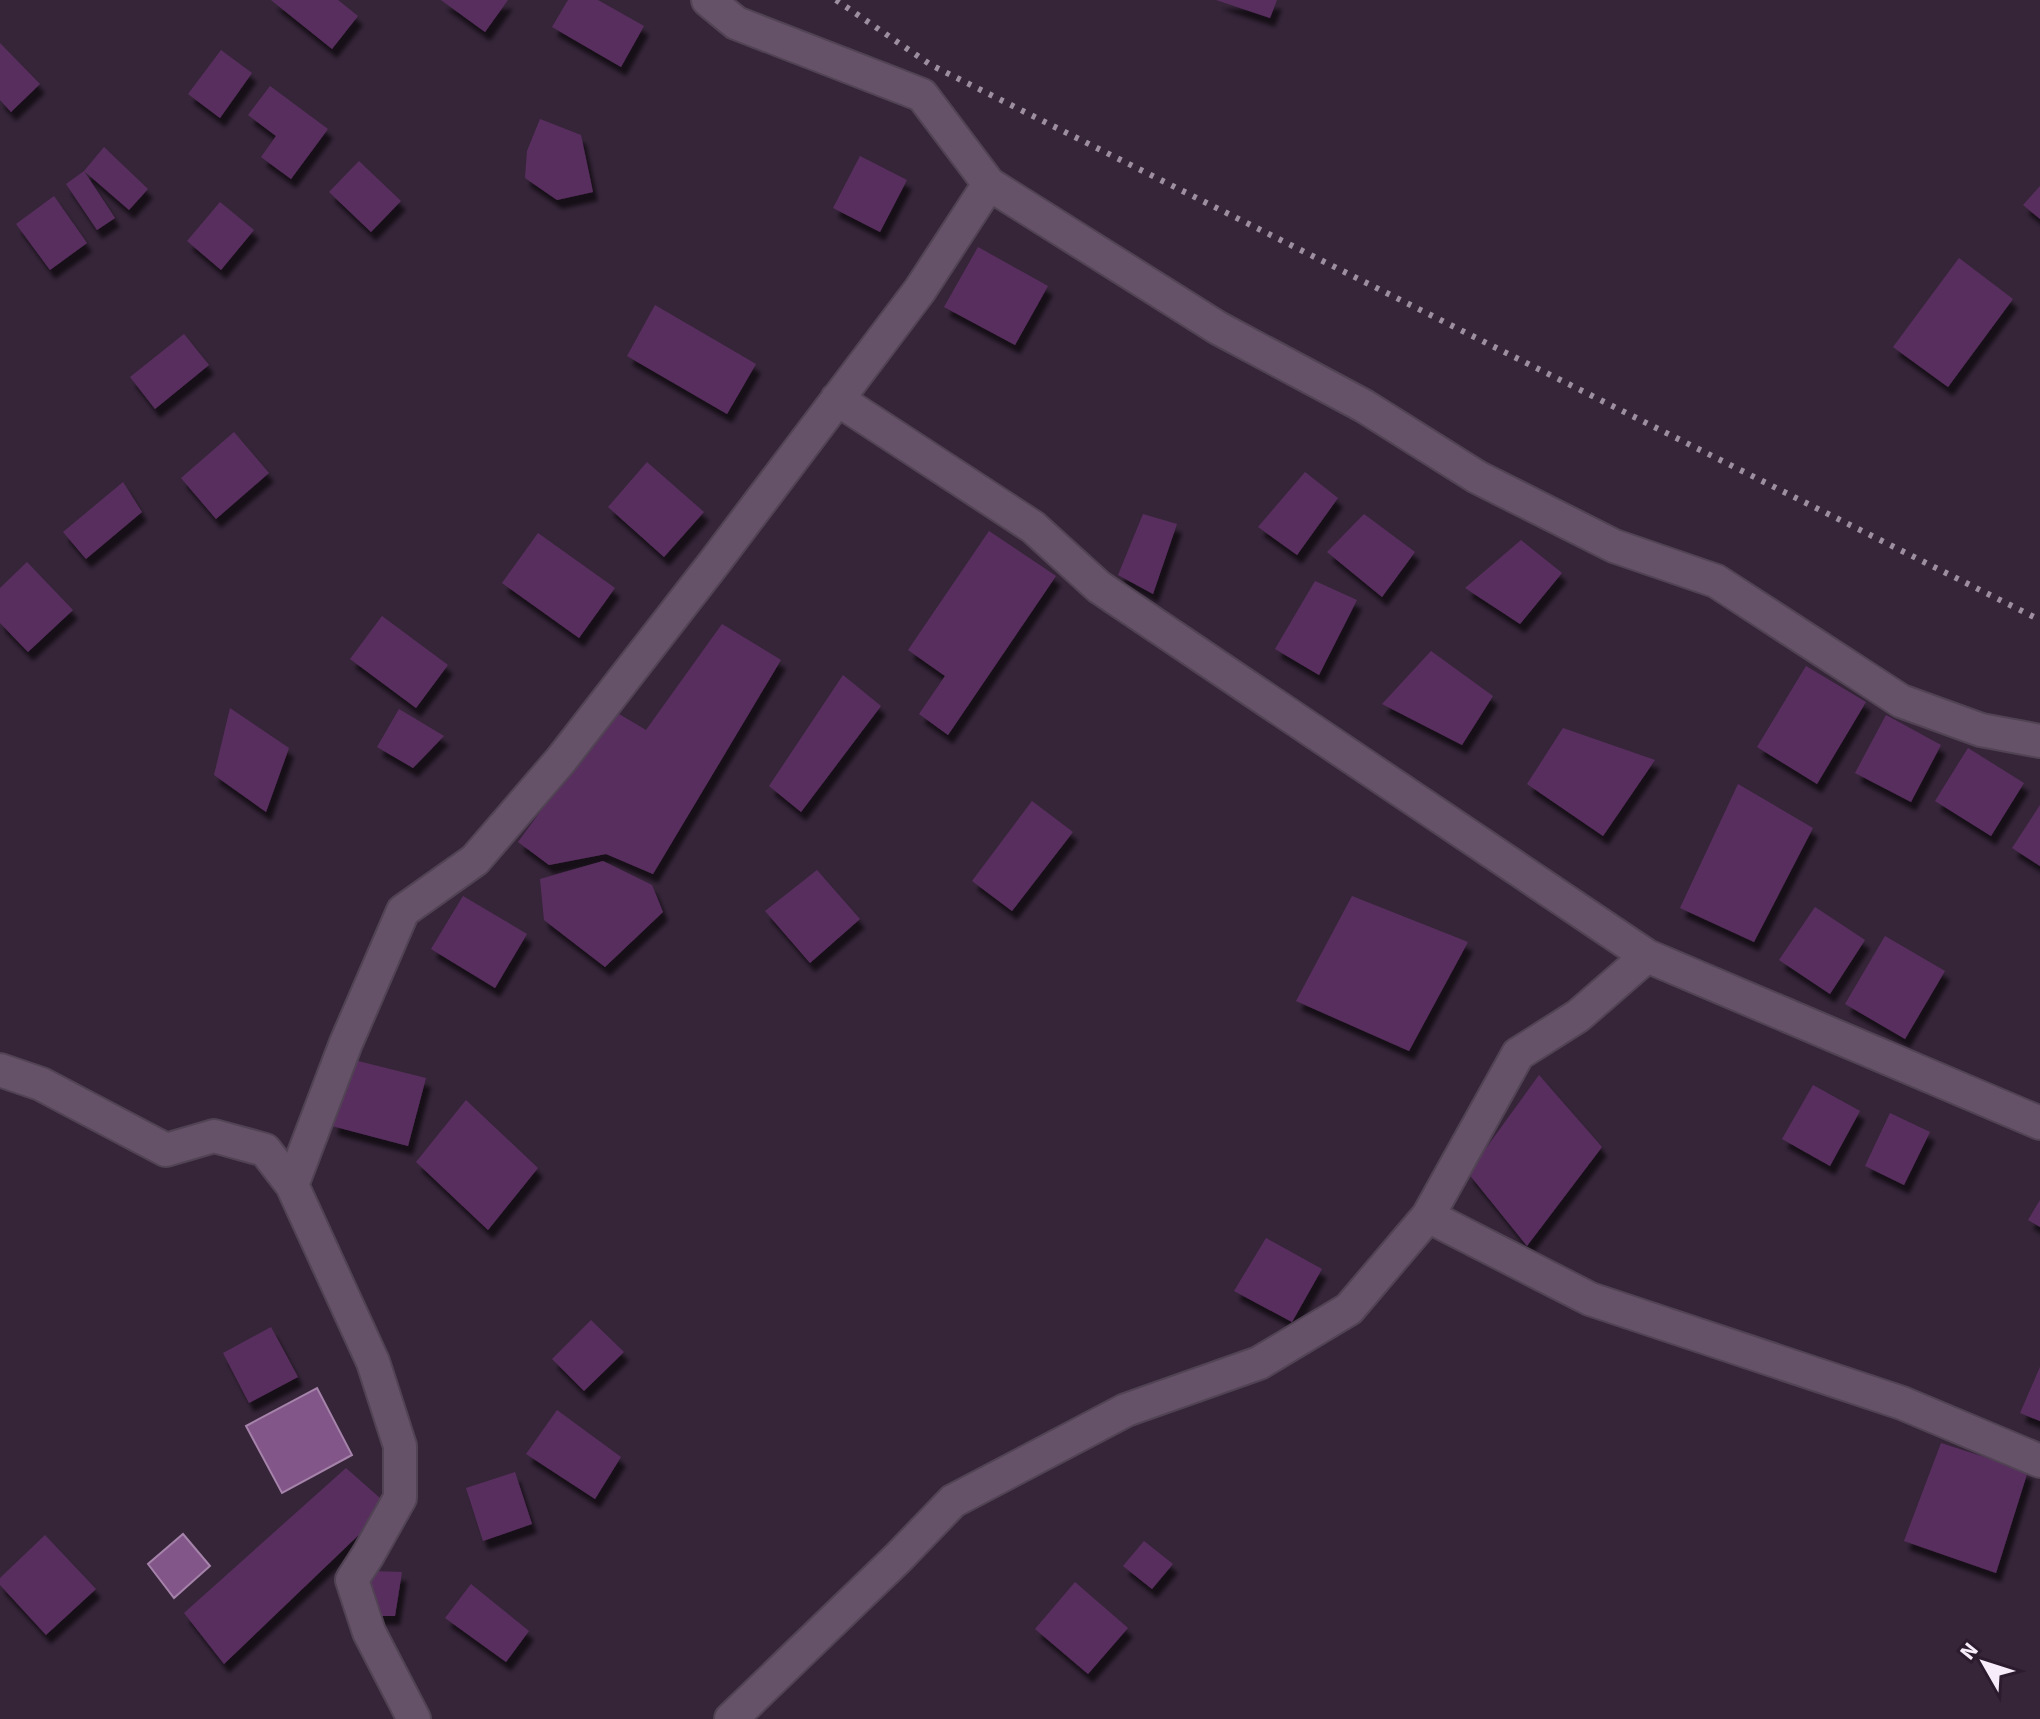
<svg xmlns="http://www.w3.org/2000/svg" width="2040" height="1719" viewBox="0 0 2040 1719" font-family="'Source Sans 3',sans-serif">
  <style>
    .water { fill: #825688; stroke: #a583aa; stroke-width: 2 }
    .building { fill: #582f5e; filter: url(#shadow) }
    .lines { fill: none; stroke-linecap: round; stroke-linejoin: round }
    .minor-casing { stroke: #514354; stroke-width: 36 }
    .minor { stroke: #655168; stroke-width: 32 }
    .rail { stroke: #9d8f9f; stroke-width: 6; stroke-dasharray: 4 8; stroke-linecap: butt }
  </style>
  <defs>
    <filter id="shadow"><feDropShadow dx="5" dy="9" stdDeviation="2" flood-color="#0009"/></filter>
  </defs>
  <rect width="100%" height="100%" fill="#362539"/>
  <path class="water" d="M317 1388 352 1455 282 1493 246 1426Z
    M183 1534 210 1566 174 1598 148 1564Z"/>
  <path class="building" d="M271 0H338L358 16 332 49Z
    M441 0H508L485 32Z
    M568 0H598L644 26 621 67 552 27Z
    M1216 0H1277L1270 18Z
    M0 43 40 84 11 112 0 100Z
    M221 50 252 73 220 118 188 94Z
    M270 86 328 129 291 179 261 157 276 136 248 115Z
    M540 119 581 135 593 192 557 200 525 178 527 151Z
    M104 147 148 189 129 210 84 171 115 218 97 230 66 184 84 171Z
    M860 156 907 180 880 232 833 208Z
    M359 161 401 201 371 232 329 192Z
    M2040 186V219L2023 205Z
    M54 196 87 243 50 270 16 224Z
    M220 202 254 230 221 270 187 241Z
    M978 247 1048 286 1015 345 944 307Z
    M1959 258 2013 299 1948 387 1893 347Z
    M655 305 756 364 727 414 627 356Z
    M184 334 209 365 155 409 130 377Z
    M234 432 269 473 216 519 181 478Z
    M647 462 704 512 664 557 608 507Z
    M1305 472 1338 498 1297 555 1258 527Z
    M123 482 142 512 86 559 63 532Z
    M1143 514 1177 524 1153 594 1118 575Z
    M1364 514 1415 552 1382 597 1327 552Z
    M989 531 1056 576 948 735 919 714 945 676 908 650Z
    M538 533 615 588 579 638 502 583Z
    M1521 540 1562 573 1520 624 1465 588Z
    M27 562 73 610 28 652 0 623V588Z
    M1315 581 1357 600 1319 675 1275 649Z
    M382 616 448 665 416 708 350 659Z
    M722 624 781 660 653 874 606 854 549 865 518 842 614 711 646 730Z
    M1431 651 1493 696 1462 745 1382 704Z
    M1806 666 1866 702 1817 784 1757 747Z
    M843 675 881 706 801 812 769 786Z
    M230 708 289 748 266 812 214 775Z
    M399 709 444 736 413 768 377 747Z
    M1886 715 1941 745 1911 802 1855 773Z
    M1563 728 1655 760 1603 836 1527 784Z
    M1968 748 2024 783 1991 836 1935 801Z
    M1738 784 1813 828 1754 942 1680 908Z
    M1032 801 1073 832 1012 911 972 881Z
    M2040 805V866L2012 848Z
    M603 861 652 885 663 912 605 967 544 920 540 879Z
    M817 870 860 919 810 963 765 911Z
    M463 896 527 934 495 988 431 949Z
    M1352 896 1468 942 1409 1051 1296 1001Z
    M1815 907 1865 940 1830 994 1779 960Z
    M1885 936 1945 971 1905 1039 1845 1004Z
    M350 1059 426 1078 408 1146 332 1126Z
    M1539 1075 1602 1147 1527 1246 1468 1173Z
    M1813 1085 1860 1111 1830 1166 1782 1139Z
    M466 1100 538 1168 488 1230 416 1162Z
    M1890 1113 1930 1132 1904 1185 1865 1166Z
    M2040 1200V1227L2028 1220Z
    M1266 1238 1322 1269 1292 1322 1234 1291Z
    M591 1320 624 1352 584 1391 552 1359Z
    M271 1327 298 1377 249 1403 223 1353Z
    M2040 1367V1421L2020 1413Z
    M557 1410 621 1457 595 1499 526 1454Z
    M1941 1443 2028 1471 1996 1573 1904 1541Z
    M346 1468 389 1506 224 1664 184 1613Z
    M515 1472 532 1524 483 1541 466 1488Z
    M45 1535 96 1589 46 1635 0 1585V1578Z
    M1144 1541 1173 1564 1152 1589 1123 1566Z
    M372 1571 402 1572 395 1616H368Z
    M1075 1582 1128 1628 1088 1674 1035 1629Z
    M471 1584 529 1631 506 1662 445 1618Z"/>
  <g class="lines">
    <defs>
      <path id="minor" d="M708 0 736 23 922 95 989 184 1218 328 1364 406 1477 477 1614 546 1716 581 1901 701 1981 730 2040 741
        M837 399 1033 527 1099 587 1647 956 1578 1016 1518 1054 1428 1216 1590 1299 1902 1403 2040 1461
        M1647 956 2040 1123
        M0 1070 41 1084 166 1150 214 1136 265 1150 292 1185 346 1043 403 911 475 860 561 760 714 563 920 290 989 184
        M292 1185 373 1362 400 1446V1498L368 1555 352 1580 369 1632 414 1719
        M731 1719 898 1558 953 1501 1126 1410 1259 1363 1349 1309 1428 1216"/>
    </defs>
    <use href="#minor" class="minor-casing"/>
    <use href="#minor" class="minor"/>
    <path class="rail" d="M836 0 931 65 2040 620"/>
  </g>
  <g transform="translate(1984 1663) rotate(309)" stroke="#2c1b2f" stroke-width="6" paint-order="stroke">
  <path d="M0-6L14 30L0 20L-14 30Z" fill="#f7ecf9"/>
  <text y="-12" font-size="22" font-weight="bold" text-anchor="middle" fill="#f7ecf9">N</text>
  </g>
</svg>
